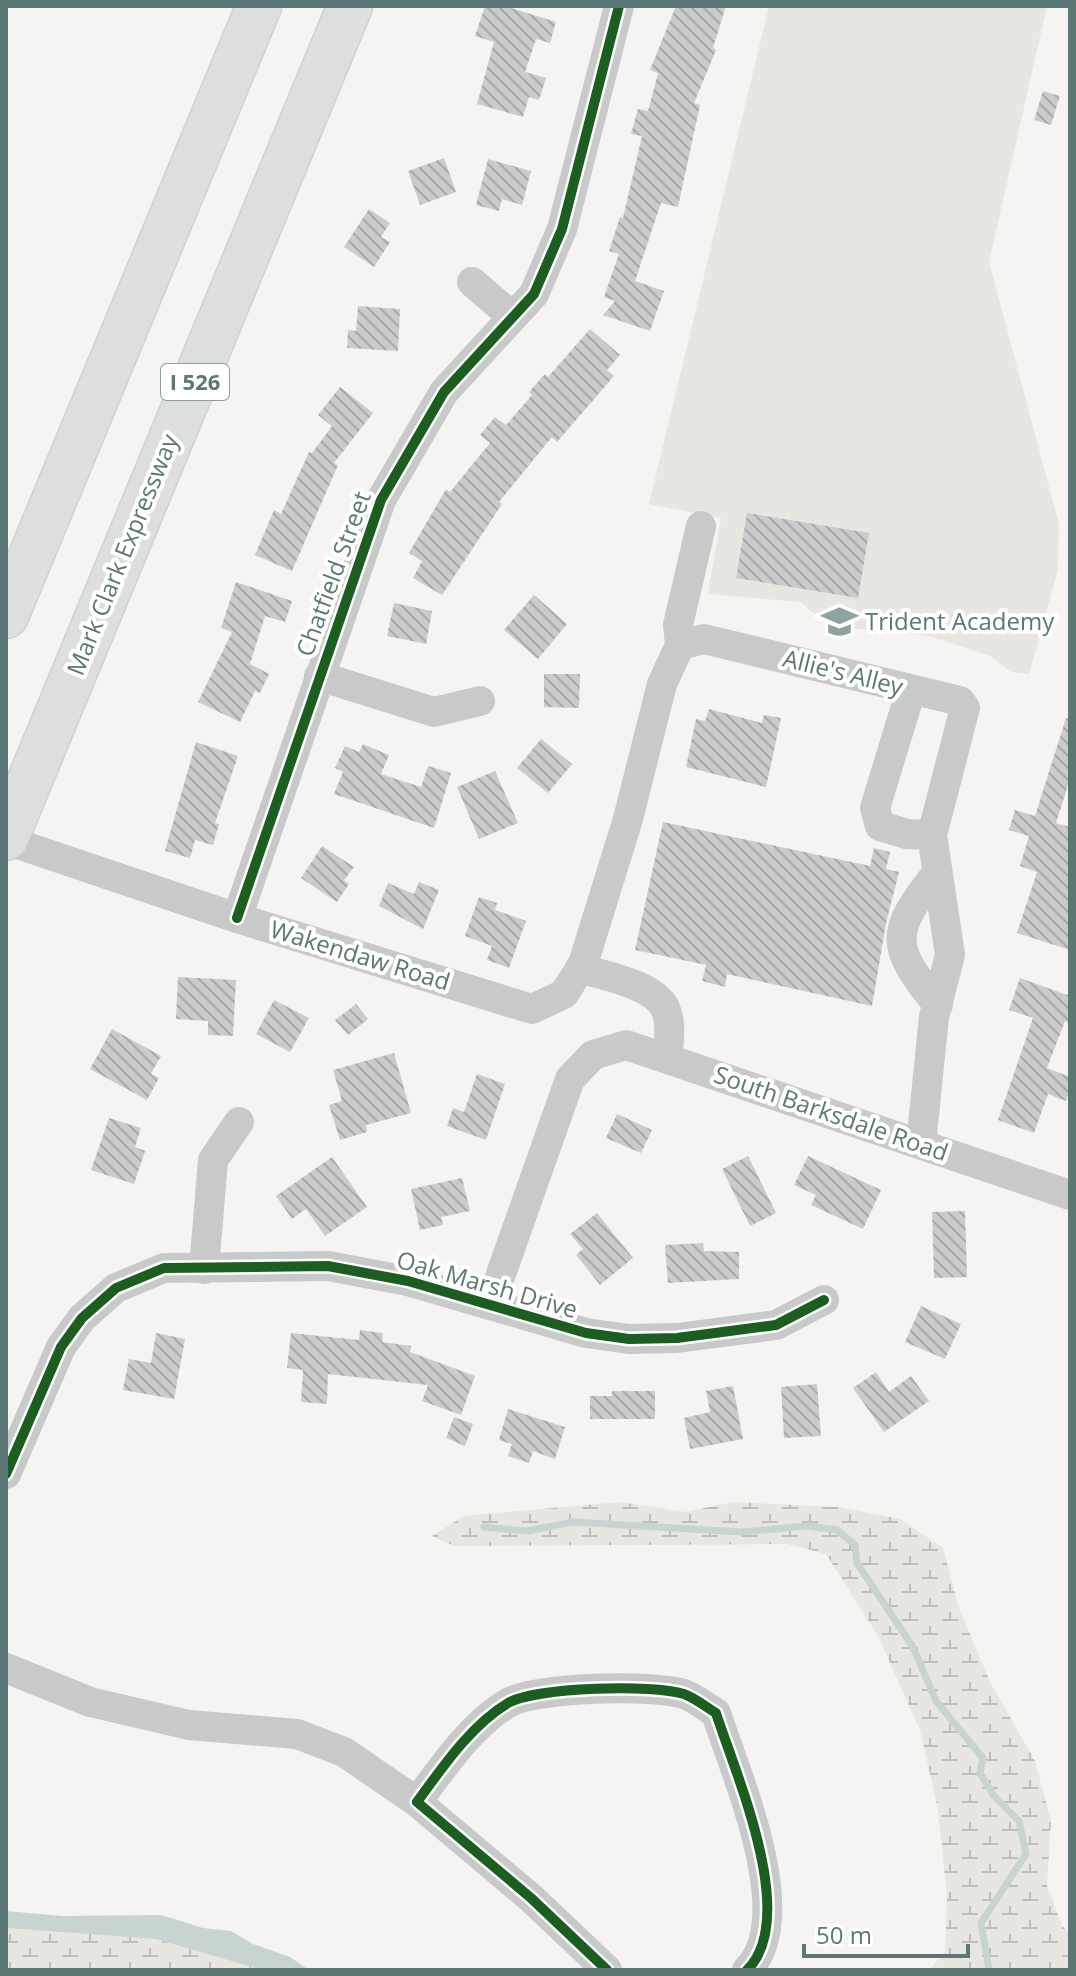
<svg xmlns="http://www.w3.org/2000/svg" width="1076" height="1976" viewBox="0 0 1076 1976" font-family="'Open Sans',sans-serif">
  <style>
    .grass { fill: #e7e6e0 }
    .wetland { fill: url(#wetland-marsh) }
    .water { fill: #c7d4d0 }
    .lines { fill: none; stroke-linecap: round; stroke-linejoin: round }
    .stream { stroke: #c7d4d0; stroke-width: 7 }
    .building { fill: url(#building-back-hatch) }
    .highway-casing { stroke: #d0d1d1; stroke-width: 47 }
    .minor { stroke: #c7cac9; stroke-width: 30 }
    .highway { stroke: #dddede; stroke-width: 44 }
    .cycleway-casing { stroke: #fff; stroke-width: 15 }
    .cycleway { stroke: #1b5e20; stroke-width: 10 }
    .labels { text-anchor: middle; stroke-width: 8; stroke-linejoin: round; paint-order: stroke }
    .shield { fill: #fff; stroke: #8ca09e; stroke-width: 2 }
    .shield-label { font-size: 22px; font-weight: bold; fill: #5b7875 }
    .street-label { font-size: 24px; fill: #5b7875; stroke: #fff }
    .poi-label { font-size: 24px; fill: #5b7875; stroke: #fff; text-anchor: start }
  </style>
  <defs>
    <pattern id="wetland-marsh" width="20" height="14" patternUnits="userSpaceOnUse" patternTransform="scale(2)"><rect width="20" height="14" fill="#e7e6e0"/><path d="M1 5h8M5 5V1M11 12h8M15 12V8" fill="none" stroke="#bebfba"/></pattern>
    <pattern id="building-back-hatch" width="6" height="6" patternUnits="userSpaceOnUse" patternTransform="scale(2)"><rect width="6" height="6" fill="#cacccb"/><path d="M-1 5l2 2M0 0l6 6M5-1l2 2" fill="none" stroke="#a7aaa9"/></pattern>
  </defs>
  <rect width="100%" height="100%" fill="#f5f4f3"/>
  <path class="grass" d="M769 6H1047L989 262 1059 524 1058 570 1029 674 1011 672 990 656 930 636 829 626 800 602 708 594 721 518 649 504Z"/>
  <path class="wetland" d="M620 1502 685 1512 733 1502 838 1507 900 1519 943 1548 959 1608 991 1684 1035 1761 1051 1821 1047 1886 1062 1925 1070 1935V1970H929L945 1952 947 1897 938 1809 920 1730 878 1636 826 1554 787 1544 454 1546 432 1536 464 1516Z
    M6 1928 156 1939 262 1970H6Z"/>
  <path class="water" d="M6 1911 62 1916 161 1915 203 1928 231 1931 253 1944 290 1957 309 1970H262L156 1939 6 1928Z"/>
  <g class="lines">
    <path class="stream" d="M484 1527 527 1531 573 1522 742 1532 808 1526 837 1530 855 1545 857 1563 913 1647 936 1701 983 1758 980 1773 994 1796 1019 1821 1026 1854 981 1923 989 1970"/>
  </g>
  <path class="building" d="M485 6H505L556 22 550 43 536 39 525 72 546 78 539 100 529 97 523 117 477 104 494 42 475 36Z
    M676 6H726L713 48 716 50 694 103 700 105 678 207 661 203 635 281 664 291 650 331 603 315 615 301 604 297 619 254 609 251 620 217 623 218 642 136 631 134 638 109 648 111 658 73 650 70Z
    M1043 91 1060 96 1051 125 1034 120Z
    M444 158 456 192 420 205 408 171Z
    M488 159 531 171 522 205 502 199 499 211 476 205Z
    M369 209 390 223 381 237 390 242 374 267 344 247Z
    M358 306 400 309 398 351 347 348 348 330 356 331Z
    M590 329 620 355 607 370 614 376 557 442 552 437 499 502 502 504 442 595 413 578 422 561 409 553 446 489 450 492 490 443 480 435 495 417 506 425 532 395 529 392 545 374 548 377Z
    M340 387 373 413 334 463 338 465 292 571 255 555 274 510 281 514 309 452 312 453 332 426 318 415Z
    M747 513 869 533 858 598 736 578Z
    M236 582 292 601 285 622 265 616 250 664 269 674 260 693 255 691 240 722 198 702 232 632 221 628Z
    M534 595 567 624 538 659 504 630Z
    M394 603 432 611 426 644 387 636Z
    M544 674H580L579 708 544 707Z
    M709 709 762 723 764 715 781 718 766 787 686 767 696 719 705 721Z
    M1066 718 1070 719V779L1056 823 1070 827V950L1017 933 1037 872 1020 866 1029 836 1009 830 1015 810 1035 816Z
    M541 739 572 764 548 793 517 768Z
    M196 742 238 756 215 823 219 824 213 845 195 840 190 858 165 851Z
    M363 744 389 755 381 774 421 787 428 766 451 773 434 828 334 794 343 772 335 768 345 746 359 752Z
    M495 771 518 823 479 839 457 787Z
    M663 822 870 866 874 848 890 852 886 869 899 872 886 923 872 1006 727 974 725 987 702 981 706 965 635 950Z
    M322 846 354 867 344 880 349 884 337 902 301 878Z
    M419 882 439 890 423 929 379 906 388 883 414 894Z
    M479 897 497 903 495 910 526 921 509 968 487 960 492 946 465 936Z
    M178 977 236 980 233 1036 208 1035V1021L176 1019Z
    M1020 978 1070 996V1023L1065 1021 1047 1068 1070 1077V1089L1066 1101 1048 1094 1034 1133 998 1120 1033 1018 1009 1010Z
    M274 1000 309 1018 290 1052 256 1034Z
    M356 1004 368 1019 348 1035 335 1020Z
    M112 1029 161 1056 151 1074 159 1078 147 1100 90 1069Z
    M394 1053 411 1113 366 1125 367 1132 340 1140 329 1105 342 1101 333 1070Z
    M477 1074 505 1084 486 1140 447 1126 453 1108 464 1112Z
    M617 1114 652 1130 641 1153 606 1138Z
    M109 1118 141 1128 135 1147 145 1151 134 1184 91 1170Z
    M748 1156 776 1213 750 1226 722 1169Z
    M808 1156 881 1190 863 1229 811 1205 816 1195 794 1185Z
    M332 1157 367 1207 325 1236 306 1209 292 1219 276 1196Z
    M462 1178 470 1211 441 1217 443 1225 420 1230 411 1189Z
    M965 1211 967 1277 934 1278 932 1212Z
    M597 1213 633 1258 600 1285 576 1255 583 1249 570 1234Z
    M703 1243 704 1251 739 1252V1279L668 1283 665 1245Z
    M921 1306 961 1324 945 1359 905 1342Z
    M360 1330 383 1333 382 1342 411 1346 410 1352 475 1376 461 1415 422 1401 428 1385 328 1374 327 1404 301 1402 303 1370 287 1368 291 1333 359 1340Z
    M156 1333 185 1339 174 1399 123 1390 129 1359 151 1363Z
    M876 1372 889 1392 911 1376 929 1401 884 1432 853 1388Z
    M817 1384 821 1436 784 1438 781 1387Z
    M733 1386 743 1439 690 1449 684 1418 710 1412 706 1391Z
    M612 1391H655V1419H590V1396H612Z
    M508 1409 565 1427 555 1459 533 1451 529 1463 508 1456 512 1444 499 1440Z
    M454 1417 473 1424 465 1446 446 1438Z"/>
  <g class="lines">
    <defs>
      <path id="highway" d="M6 616 259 6
        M6 838 350 6"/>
    </defs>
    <use href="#highway" class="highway-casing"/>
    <path class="minor" d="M472 282 513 317
      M680 645 678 625 701 526
      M319 676 434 712 480 701
      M911 690 875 808 880 826 907 834 932 835
      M6 840 237 918 532 1009 564 994 583 964 628 819 662 684 680 645 704 639 960 701 965 708 932 835 950 955 934 1017 921 1144
      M937 873C889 933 890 946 938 1005
      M237 918 381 500 444 392 534 294 562 229 619 6
      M580 968C604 976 653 984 665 1008 672 1023 669 1043 667 1058
      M204 1269 213 1160 239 1122
      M490 1305 570 1079 593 1055 626 1045 1070 1195
      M6 1474 61 1347 82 1318 116 1288 164 1268 328 1266 408 1281 586 1333 629 1339 677 1338 776 1325 824 1300
      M6 1668 90 1702 189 1725 297 1734 344 1752 417 1802
      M607 1970 531 1898 417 1802C442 1768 471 1725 508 1703 536 1687 653 1684 684 1694 695 1698 706 1707 716 1713 735 1773 800 1918 747 1970"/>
    <use href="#highway" class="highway"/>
    <defs>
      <path id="cycleway" d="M237 918 381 500 444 392 534 294 562 229 619 6
        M6 1474 61 1347 82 1318 116 1288 164 1268 328 1266 408 1281 586 1333 629 1339 677 1338 776 1325 824 1300
        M607 1970 531 1898 417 1802C442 1768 471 1725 508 1703 536 1687 653 1684 684 1694 695 1698 706 1707 716 1713 735 1773 800 1918 747 1970"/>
    </defs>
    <use href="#cycleway" class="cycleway-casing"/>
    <use href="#cycleway" class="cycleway"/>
  </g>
  <defs>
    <symbol id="school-bare" viewBox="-9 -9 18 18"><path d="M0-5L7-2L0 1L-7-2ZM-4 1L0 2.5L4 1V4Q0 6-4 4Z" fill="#91a3a1" stroke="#fff" stroke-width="2.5" paint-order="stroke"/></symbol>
  </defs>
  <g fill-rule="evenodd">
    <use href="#school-bare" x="814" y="596" width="51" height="51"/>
  </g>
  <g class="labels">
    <rect class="shield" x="161" y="364" width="68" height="36" rx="6"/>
    <g class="shield-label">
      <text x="195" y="390">I 526</text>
    </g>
    <g class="street-label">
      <text transform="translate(123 555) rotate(-68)" y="8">Mark Clark Expressway</text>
      <text transform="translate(334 574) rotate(-70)" y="8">Chatfield Street</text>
      <text transform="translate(843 673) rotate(14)" y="8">Allie's Alley</text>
      <text transform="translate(360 956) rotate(17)" y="8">Wakendaw Road</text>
      <text transform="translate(831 1114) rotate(19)" y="8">South Barksdale Road</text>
      <text transform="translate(487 1285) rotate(16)" y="8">Oak Marsh Drive</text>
    </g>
    <g class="poi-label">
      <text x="865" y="630">Trident Academy</text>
    </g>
  </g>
  <rect width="1076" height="1976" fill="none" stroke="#5b7875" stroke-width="16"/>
  <path d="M804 1944v12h164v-12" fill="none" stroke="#5b7875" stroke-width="4"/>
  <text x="816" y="1944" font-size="24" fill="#5b7875" stroke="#ffffff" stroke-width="6" paint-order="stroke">50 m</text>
</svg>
